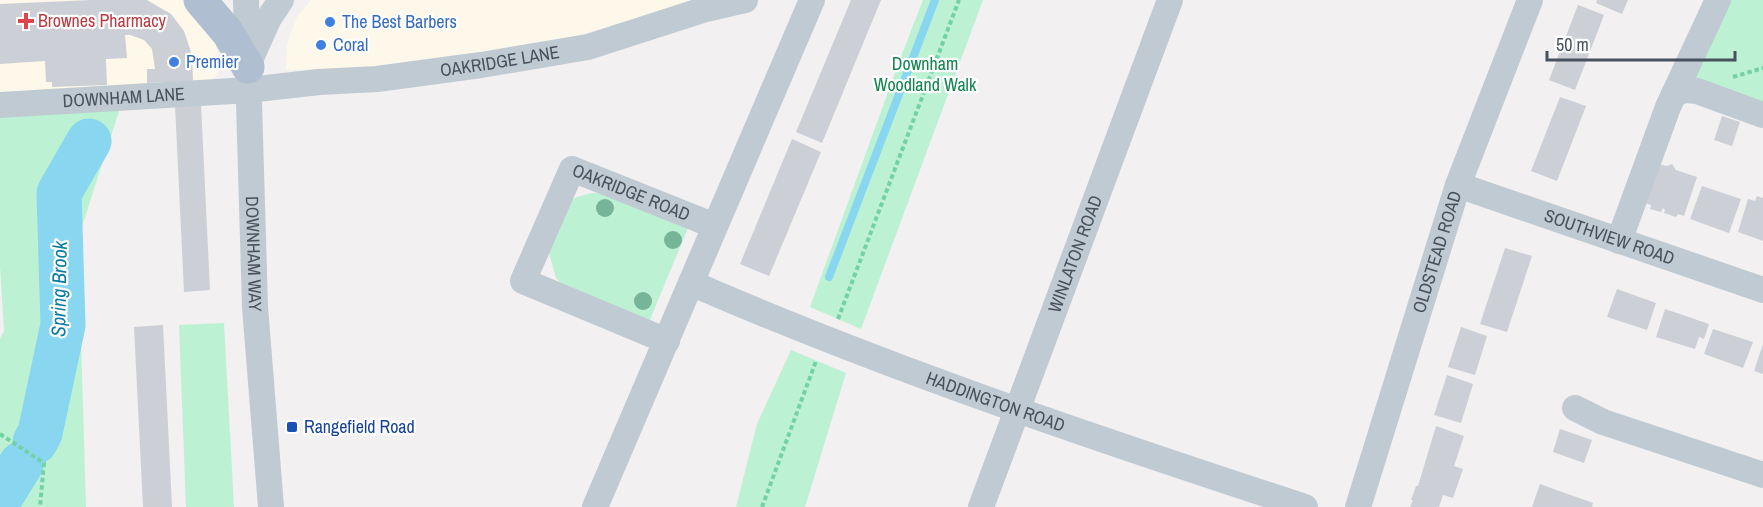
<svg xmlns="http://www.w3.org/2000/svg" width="1763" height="507" viewBox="0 0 1763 507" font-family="'Archivo Narrow',sans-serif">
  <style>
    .commercial { fill: #fdf8e9 }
    .green { fill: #bdf1d3 }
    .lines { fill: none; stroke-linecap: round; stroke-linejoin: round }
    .stream { stroke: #88d6f0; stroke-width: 8 }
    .river { stroke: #88d6f0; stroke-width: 45 }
    .building { fill: #cccfd5 }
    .path { stroke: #73d1a6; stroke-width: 4; stroke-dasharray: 4.5 3; stroke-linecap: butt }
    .minor { stroke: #c0cad2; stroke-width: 26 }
    .major { stroke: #afbed0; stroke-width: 33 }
    .tree { fill: #77b598 }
    .health-dot { fill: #e0444e; stroke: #fff; stroke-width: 2 }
    .shop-dot { fill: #3f7fe0; stroke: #fff; stroke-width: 2 }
    .transit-dot { fill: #1a4fb4; stroke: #fff; stroke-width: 2 }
    .labels { text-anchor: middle; stroke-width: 4.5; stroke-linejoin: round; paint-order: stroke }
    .health-label { font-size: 18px; fill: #be3a42; stroke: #fff; text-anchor: start }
    .shop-label { font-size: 18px; fill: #366cbe; stroke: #fff; text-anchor: start }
    .street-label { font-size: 18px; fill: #47525e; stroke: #fff }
    .park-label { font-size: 18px; fill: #138450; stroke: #fff }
    .transit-label { font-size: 18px; fill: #164399; stroke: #fff; text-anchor: start }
    .water-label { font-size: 20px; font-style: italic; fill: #077ba2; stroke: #fff }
  </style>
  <rect width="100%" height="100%" fill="#f2f0f0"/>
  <path class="commercial" d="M0 0H187L216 44 220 69 211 83 0 100Z
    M311 0H703L474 64 286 70 287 46 291 32 298 15Z"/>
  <path class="green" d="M923 0H983L861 329 810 307 899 62Z
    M1726 0H1763V107L1698 85 1692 68Z
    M122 102 78 239 86 507H0V339L4 331 0 266V110Z
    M592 193 606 194 688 228 649 322 564 286 556 278 549 253 567 203 577 197Z
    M224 323 234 507H186L179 325Z
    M791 350 846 373 805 507H736L757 424Z"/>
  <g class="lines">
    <path class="stream" d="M829 277 935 0"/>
    <path class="river" d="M35 442 40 433 63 325 59 193 89 141
      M0 498 21 464"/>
  </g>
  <path class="building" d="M91 0H147L171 14 184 31 192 55 193 81 147 83V69H155L152 49 144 40 130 35H125L127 58 106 59 107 85 52 87V82H46L45 61 0 64V4Z
    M851 0H881L822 143 796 132Z
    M1597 0H1628L1622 14 1596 3Z
    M1578 5 1604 15 1575 90 1549 80Z
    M1560 97 1586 106 1557 181 1531 171Z
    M201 104 210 290 184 292 175 105Z
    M1722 116 1740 122 1732 146 1714 140Z
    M792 139 821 152 769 276 740 264Z
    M1658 164 1667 166 1672 164 1676 170 1697 177 1684 216 1678 214 1676 217 1664 213 1665 210 1663 208 1661 212 1650 209 1651 205 1645 203Z
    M1702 186 1741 199 1729 233 1690 219Z
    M1757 196 1763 198V241L1738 232 1748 199 1755 201Z
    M1505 248 1532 256 1507 332 1480 324Z
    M1617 289 1656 303 1647 330 1607 317Z
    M1665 309 1709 324 1704 339 1699 337 1695 349 1656 337Z
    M163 325 172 507H143L134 327Z
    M1461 327 1487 336 1475 375 1448 367Z
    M1713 329 1753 342 1743 368 1704 354Z
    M1763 344V374L1754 371Z
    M1447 375 1473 384 1461 423 1434 415Z
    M1436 426 1464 436 1454 466 1463 469 1453 498 1443 495 1439 507H1410L1413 500H1411L1416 486H1418Z
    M1560 429 1592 440 1584 463 1553 452Z
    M1540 484 1593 503 1592 507H1532Z"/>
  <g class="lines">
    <path class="path" d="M1733 77 1763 68
      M838 319 959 0
      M0 434 44 463 40 507
      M762 507 816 361"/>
    <g class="minor">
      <path id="s1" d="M246 0 255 307 271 507"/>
      <path d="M251 58 269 18 281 0"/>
      <path d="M1674 94 1685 90 1697 91 1763 115"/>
      <path id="s2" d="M0 105 249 90 319 82 377 79 481 65 588 47 706 9 745 0"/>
      <path id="s3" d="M1458 185 1763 290"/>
      <path d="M1619 241 1668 107 1718 0"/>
      <path id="s4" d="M691 283C891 370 1098 439 1305 507"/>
      <path id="s5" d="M667 341 523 281 572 169 715 226"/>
      <path d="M1575 408 1603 422 1763 475"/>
      <path d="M595 507 812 0"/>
      <path id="s6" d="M981 507 1170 0"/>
      <path id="s7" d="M1358 507 1458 185 1530 0"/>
    </g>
    <path class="major" d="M200 0 228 33 248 67"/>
  </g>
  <g class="tree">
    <circle cx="605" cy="208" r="9"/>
    <circle cx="673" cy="240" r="9"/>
    <circle cx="643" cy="301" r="9"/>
  </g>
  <path class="health-dot" d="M23 12h6v6h6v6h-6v6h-6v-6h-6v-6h6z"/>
  <g class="shop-dot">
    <circle cx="330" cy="22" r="6"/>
    <circle cx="321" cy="45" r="6"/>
    <circle cx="174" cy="62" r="6"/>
  </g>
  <rect class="transit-dot" x="286" y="421" width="12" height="12" rx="3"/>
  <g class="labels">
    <g class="health-label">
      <text x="38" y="27">Brownes Pharmacy</text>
    </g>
    <g class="shop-label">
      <text x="342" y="28">The Best Barbers</text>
      <text x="333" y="51">Coral</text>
      <text x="186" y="68">Premier</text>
    </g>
    <g class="street-label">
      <text dy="6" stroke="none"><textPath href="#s2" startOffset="502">OAKRIDGE LANE</textPath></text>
      <text dy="6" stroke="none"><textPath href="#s2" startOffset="124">DOWNHAM LANE</textPath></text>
      <text dy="6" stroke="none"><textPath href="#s5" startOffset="342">OAKRIDGE ROAD</textPath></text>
      <text dy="6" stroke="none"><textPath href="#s3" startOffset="160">SOUTHVIEW ROAD</textPath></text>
      <text dy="6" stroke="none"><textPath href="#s7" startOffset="267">OLDSTEAD ROAD</textPath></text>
      <text dy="6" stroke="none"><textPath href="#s6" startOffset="270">WINLATON ROAD</textPath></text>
      <text dy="6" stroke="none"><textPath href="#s1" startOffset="254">DOWNHAM WAY</textPath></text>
      <text dy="6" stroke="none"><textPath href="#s4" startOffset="327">HADDINGTON ROAD</textPath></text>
    </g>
    <g class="park-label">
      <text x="925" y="70">Downham<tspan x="925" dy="21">Woodland Walk</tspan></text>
    </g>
    <g class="transit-label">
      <text x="304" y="433">Rangefield Road</text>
    </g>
    <g class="water-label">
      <text transform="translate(59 289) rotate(-89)" y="7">Spring Brook</text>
    </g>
  </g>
  <path d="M1547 51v9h188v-9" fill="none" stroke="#47525e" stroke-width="3"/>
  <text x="1556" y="51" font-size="18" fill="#47525e" stroke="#ffffff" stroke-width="4.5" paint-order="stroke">50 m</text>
</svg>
